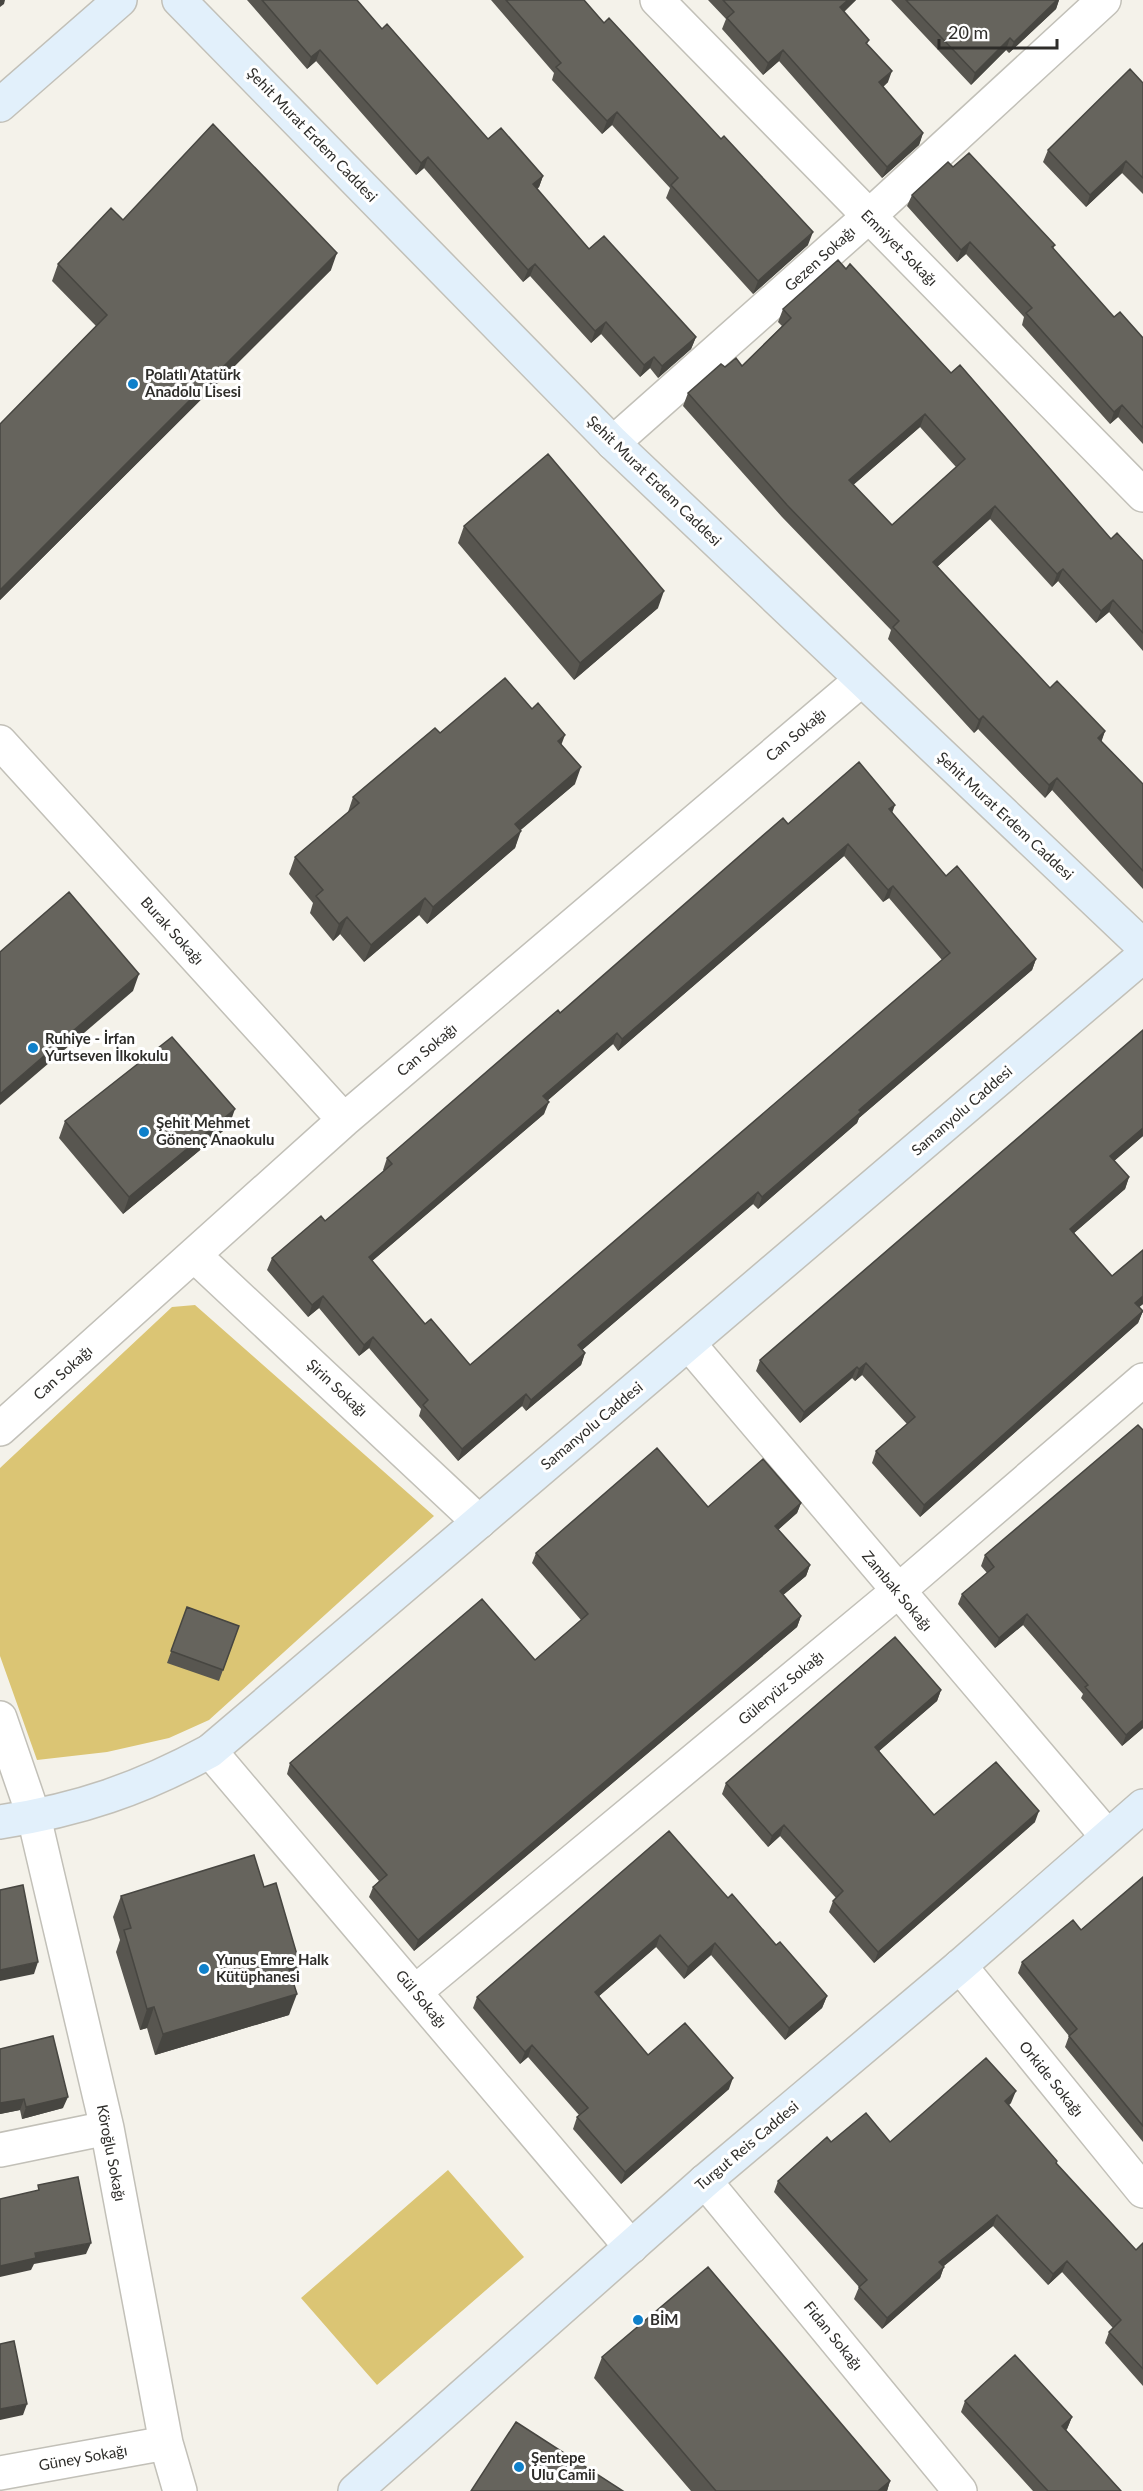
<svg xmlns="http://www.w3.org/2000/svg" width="1143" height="2491" viewBox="0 0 1143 2491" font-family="Lato,sans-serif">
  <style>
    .green { fill: #dbc574 }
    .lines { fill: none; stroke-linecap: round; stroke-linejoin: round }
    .street-casing { stroke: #c2c0b8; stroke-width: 36 }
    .secondary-casing { stroke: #c2c0b8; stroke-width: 36 }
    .street { stroke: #fff; stroke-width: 33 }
    .secondary { stroke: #e2f0fb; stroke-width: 33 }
    .wall { fill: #585650; fill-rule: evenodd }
    .shaded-wall { fill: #474641 }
    .building { fill: #66645d; stroke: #474641; stroke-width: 1.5; fill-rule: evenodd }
    .poi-dot { fill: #0f80ca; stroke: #fff; stroke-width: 2 }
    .labels { text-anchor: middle; stroke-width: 6; stroke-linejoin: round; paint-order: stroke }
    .street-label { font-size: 15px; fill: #2e2d2a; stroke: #fff }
    .poi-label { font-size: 15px; font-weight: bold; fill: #2e2d2a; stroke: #fff; text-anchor: start }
  </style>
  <rect width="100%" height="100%" fill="#f4f2ea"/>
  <path class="green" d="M195 1305 434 1516 209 1720 169 1738 107 1752 37 1760 0 1656V1468L172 1307Z
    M448 2170 524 2257 377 2385 301 2298Z"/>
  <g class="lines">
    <defs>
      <path id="street" d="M657 0 1143 495
        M613 443 868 217 1104 0
        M0 742 344 1120
        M194 1255 479 1522
        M689 1344 1107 1836
        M0 1429 344 1120 861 680
        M0 1718 34 1817 107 2128 166 2443 180 2491
        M210 1751 631 2247
        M960 1966 1143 2191
        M415 1992 898 1591 1143 1380
        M0 2150 107 2128
        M705 2181 960 2491
        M0 2473 166 2443"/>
      <path id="secondary" d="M179 0 613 443 1143 946
        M0 105 120 0
        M0 1822C79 1810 140 1789 210 1751L1143 956
        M355 2491 705 2181 960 1966 1143 1806"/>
    </defs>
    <use href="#street" class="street-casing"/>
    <use href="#secondary" class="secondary-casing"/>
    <use href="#street" class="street"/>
    <use href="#secondary" class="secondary"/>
  </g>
  <path class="wall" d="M247 0H357L382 29 488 139 543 176 539 187 537 189 589 249 696 337 691 349 658 378 650 368 640 377 601 334 591 343 530 276 523 282 424 168 416 175 316 61 307 69Z
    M491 0H584L604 23 808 245 753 294 666 198 670 188 612 125 602 134 552 80 554 73Z
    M708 0H856L844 12 869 40 867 44 888 82 883 87 923 133 919 145 882 178 779 61 763 75 722 29 726 19Z
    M891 0H1059L1056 9 1009 53 1006 50 971 85Z
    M1143 83V194L1122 173 1086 207 1043 162 1048 150Z
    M953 167 1055 245 1053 249 1114 317 1143 338V444L1118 417 1110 424 1022 325 1024 317 966 254 957 262 907 206 912 195Z
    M123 220 331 270 0 600V424L96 326 52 281 58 264Z
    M846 269 951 373 1111 539 1143 561V651L1109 612 1096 623 1058 581 1052 587 990 519 937 567 1050 688 1105 731 1101 741 1143 784V889L1052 790 1045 798 978 729 974 733 888 639 891 630 782 517 683 406 688 393 725 367 742 366 782 326 778 322 783 309ZM920 427 956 467 892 525 853 485Z
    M464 526 658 608 574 680 458 543Z
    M440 733 561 744 575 784 520 830 515 848 427 924 419 915 364 962 340 934 333 941 310 913 313 903 289 874 295 857 348 812 353 797Z
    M892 813 946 876 1036 959 1032 970 859 1118 857 1123 758 1209 753 1204 582 1350 585 1353 581 1365 526 1411 522 1406 458 1461 419 1416 421 1409 369 1348 359 1356 319 1308 308 1317 267 1270 272 1258 325 1221 384 1171 383 1170 387 1158 788 824ZM844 856 883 902 889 898 942 960 470 1365 425 1324 372 1261 544 1114 547 1101 613 1044 618 1051Z
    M1143 1030V1136L1114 1161 1129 1177 1125 1189 1074 1233 1112 1276 1143 1250V1304L1139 1307 1143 1311 1138 1323 920 1517 872 1463 876 1451 907 1424 862 1375 855 1381 852 1378 800 1423 756 1371 760 1360Z
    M65 1121 229 1126 123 1214 59 1138Z
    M801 1503 797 1513 778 1530 810 1565 806 1576 783 1595 801 1616 797 1627 414 1951 369 1897 373 1887 379 1881 287 1774 290 1763 535 1660 581 1620 532 1563 536 1553 708 1507Z
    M985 1555 1143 1728 1122 1746 1081 1698 1083 1694 1023 1625 995 1648 958 1604 962 1594 987 1573 981 1566Z
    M187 1607 239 1626 219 1681 167 1663Z
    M941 1690 937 1701 879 1751 934 1815 1035 1822 874 1963 829 1912 833 1901 836 1898 780 1836 768 1847 722 1794 726 1783Z
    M1143 1877V2142L1065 2047 1069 2036 1018 1973 1022 1962 1081 1930Z
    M264 1887 300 1965 294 1983 289 2015 155 2055 147 2028 140 2030 116 1952 120 1940 113 1917 121 1896Z
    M728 1898 827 1996 822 2008 785 2040 711 1955 684 1979 656 1947 599 1996 648 2055 729 2089 621 2184 573 2129 577 2117 579 2115 528 2057 520 2064 473 2008 477 1997Z
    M0 2049 63 2108 22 2119 20 2110 0 2114Z
    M1011 2103 1009 2105 1056 2164 1136 2250 1143 2243V2386L1105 2343 1109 2332 1113 2328 1062 2272 1048 2285 993 2226 944 2266 940 2278 882 2329 854 2299 859 2287 774 2192 778 2181 831 2142H890Z
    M602 2357 890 2481 887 2491H691L594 2378Z
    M965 2401 1072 2417 1067 2429 1066 2430 1121 2491H1033L961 2412Z"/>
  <path class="shaded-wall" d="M0 0H5L4 4 0 7Z
    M848 0H856L836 19 840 7Z
    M1057 0H1059L1056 9 1009 53 1014 42Z
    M1010 38 1006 50 971 85 975 73Z
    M320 50 316 61 307 69 311 57Z
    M783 50 779 61 763 75 768 63Z
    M892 71 888 82 875 94 879 82Z
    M617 112 612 125 602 134 607 121Z
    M923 133 919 145 882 178 887 167Z
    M428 157 424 168 416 175 421 163Z
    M1126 161 1122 173 1086 207 1090 195Z
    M543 176 539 187 529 196 533 184Z
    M813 232 808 245 753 294 758 281Z
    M970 242 966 254 957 262 961 250Z
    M337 253 331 270 0 600V590Z
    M535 264 530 276 523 282 528 270Z
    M606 322 601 334 591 343 595 331Z
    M696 337 691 349 658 378 662 366Z
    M654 357 650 368 640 377 644 365Z
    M1122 405 1118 417 1110 424 1114 412Z
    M925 414 920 427 844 493 849 480Z
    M995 506 990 519 928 575 933 562Z
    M1063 569 1058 581 1052 587 1057 574Z
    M664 591 658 608 574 680 580 663Z
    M1113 600 1109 612 1096 623 1101 611Z
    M983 716 978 729 974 733 979 720Z
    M1105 731 1101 743 1098 738Z
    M565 735 559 751 558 741Z
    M581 767 575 784 509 840 515 824Z
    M1057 778 1052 790 1045 798 1049 785Z
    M895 805 891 816 889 809Z
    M521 831 515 848 427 924 433 907Z
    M848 844 844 856 618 1051 622 1039Z
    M893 886 889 898 883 902 888 890Z
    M425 898 419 915 364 962 371 945Z
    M347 917 340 934 333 941 339 924Z
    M1036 959 1032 970 859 1118 857 1123 758 1209 762 1197 859 1110Z
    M139 974 133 991 0 1105V1094Z
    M617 1033 613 1044 539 1108 543 1096Z
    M549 1102 544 1114 364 1268 369 1257Z
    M235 1109 229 1126 123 1214 129 1197Z
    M1143 1128V1136L1106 1168 1110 1156Z
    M1129 1177 1125 1189 1066 1240 1070 1229Z
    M758 1192 753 1204 574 1357 578 1345Z
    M323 1296 319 1308 308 1317 312 1305Z
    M1143 1296V1304L1131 1314 1135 1303Z
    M1143 1311 1138 1323 920 1517 924 1505Z
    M373 1337 369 1348 359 1356 364 1345Z
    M585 1353 581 1365 526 1411 531 1400Z
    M866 1363 862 1375 855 1381 859 1369Z
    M857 1367 852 1378 800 1423 804 1412Z
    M526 1394 522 1406 458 1461 462 1449Z
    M801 1503 797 1513 771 1536 775 1526Z
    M810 1565 806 1576 776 1601 780 1591Z
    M1027 1614 1023 1625 995 1648 999 1638Z
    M801 1616 797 1627 414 1951 418 1940Z
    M941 1690 937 1701 871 1758 875 1747Z
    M1143 1720V1728L1122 1746 1126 1735Z
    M1039 1811 1035 1822 874 1963 878 1952Z
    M784 1825 780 1836 768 1847 772 1836Z
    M660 1935 656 1947 591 2003 595 1992Z
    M715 1943 711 1955 684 1979 688 1967Z
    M38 1962 34 1974 0 1981V1970Z
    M300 1965 292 1987 289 1969Z
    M297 1994 289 2015 155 2055 163 2034Z
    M827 1996 822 2008 785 2040 789 2028Z
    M154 2007 147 2028 140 2030 147 2009Z
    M532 2045 528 2057 520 2064 525 2052Z
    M733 2078 729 2089 621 2184 625 2172Z
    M1016 2091 1011 2103 1001 2112 1005 2101Z
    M68 2097 63 2108 22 2119 26 2107Z
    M24 2099 20 2110 0 2114V2103Z
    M997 2215 993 2226 935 2273 939 2262Z
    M91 2243 86 2254 34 2264 31 2270 0 2277V2266L35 2253Z
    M1067 2261 1062 2272 1048 2285 1053 2274Z
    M944 2267 940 2278 882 2329 887 2318Z
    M27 2404 23 2415 0 2420V2409Z
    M1072 2417 1067 2429 1057 2438 1062 2426Z
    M890 2481 887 2491H878Z"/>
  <path class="building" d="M262 0H357L382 29 387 24 488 139 501 128 543 176 533 184 589 249 604 236 696 337 662 366 654 357 644 365 606 322 595 331 535 264 528 270 428 157 421 163 320 50 311 57Z
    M506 0H584L604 23 609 18 721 139 724 136 813 232 758 281 671 185 678 178 617 112 607 121 556 67 561 63Z
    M723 0H848L840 7 869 40 866 43 892 71 879 82 923 133 887 167 783 50 768 63 727 18 734 12Z
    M906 0H1057L1014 42 1010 38 975 73Z
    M1130 69 1143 83V178L1126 161 1090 195 1048 150Z
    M213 124 337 253 0 590V424L107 315 58 264 111 208 123 220Z
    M969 153 1055 245 1052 247 1114 317 1120 312 1143 338V428L1122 405 1114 412 1026 313 1032 308 970 242 961 250 912 195 948 162 953 167Z
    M838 260 846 269 850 264 951 373 960 365 1111 539 1117 533 1143 561V633L1113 600 1101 611 1063 569 1057 574 995 506 933 562 1050 688 1057 681 1105 731 1098 738 1143 784V871L1057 778 1049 785 983 716 979 720 893 627 899 621 787 505 688 393 721 364 725 367 736 358 742 366 791 318 783 309ZM925 414 965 459 892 525 849 480Z
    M548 454 664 591 580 663 464 526Z
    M505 678 532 709 538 703 565 735 558 741 581 767 515 824 521 831 433 907 425 898 371 945 347 917 339 924 316 896 323 890 295 857 359 803 353 797 435 728 440 733Z
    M859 762 895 805 889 809 946 876 957 866 1036 959 859 1110 861 1112 762 1197 758 1192 578 1345 585 1353 531 1400 526 1394 462 1449 423 1405 428 1400 373 1337 364 1345 323 1296 312 1305 272 1258 321 1216 325 1221 392 1164 387 1158 558 1010 560 1013 783 818 788 824ZM848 844 888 890 893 886 950 953 470 1365 431 1319 425 1324 369 1257 549 1102 543 1096 617 1033 622 1039Z
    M69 892 139 974 0 1094V952Z
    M1143 1030V1128L1110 1156 1129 1177 1070 1229 1112 1276 1143 1250V1296L1135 1303 1143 1311 924 1505 876 1451 915 1417 866 1363 859 1369 857 1367 804 1412 760 1360Z
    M172 1037 235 1109 129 1197 65 1121Z
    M1138 1425 1143 1430V1720L1126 1735 1085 1687 1088 1685 1027 1614 999 1638 962 1594 994 1567 985 1555Z
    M657 1448 708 1507 763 1459 801 1503 775 1526 810 1565 780 1591 801 1616 418 1940 373 1887 387 1875 290 1763 482 1599 535 1660 588 1614 536 1553Z
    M187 1607 239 1626 223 1670 171 1651Z
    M895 1637 941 1690 875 1747 934 1815 996 1762 1039 1811 878 1952 833 1901 843 1891 784 1825 772 1836 726 1783Z
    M669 1831 728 1898 732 1894 776 1945 780 1942 827 1996 789 2028 715 1943 688 1967 660 1935 595 1992 648 2055 685 2023 733 2078 625 2172 577 2117 588 2108 532 2045 525 2052 477 1997Z
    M254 1855 264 1887 276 1883 300 1965 289 1969 297 1994 163 2034 154 2007 147 2009 124 1930 131 1928 121 1896Z
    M1143 1877V2126L1069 2036 1077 2029 1022 1962 1073 1920 1081 1930Z
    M23 1885 38 1962 0 1970V1890Z
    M53 2036 68 2097 26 2107 24 2099 0 2103V2049Z
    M986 2058 1016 2091 1005 2101 1057 2161 1056 2163 1136 2250 1143 2243V2369L1109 2332 1121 2320 1067 2261 1053 2274 997 2215 939 2262 944 2267 887 2318 859 2287 867 2280 778 2181 827 2137 831 2142 866 2113 890 2142Z
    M78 2177 91 2243 35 2253 36 2258 0 2266V2199L39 2190 38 2185Z
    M708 2267 890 2481 878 2491H716L602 2357Z
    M14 2341 27 2404 0 2409V2344Z
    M1015 2355 1072 2417 1062 2426 1121 2491H1048L965 2401Z
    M516 2422 623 2491H471Z"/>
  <g class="poi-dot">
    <circle cx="133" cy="384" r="6"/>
    <circle cx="33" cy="1048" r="6"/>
    <circle cx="144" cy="1132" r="6"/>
    <circle cx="204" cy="1969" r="6"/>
    <circle cx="638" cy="2320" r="6"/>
    <circle cx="519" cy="2467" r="6"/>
  </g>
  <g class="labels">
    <g class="street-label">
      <text transform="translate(312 135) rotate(46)" y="5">Şehit Murat Erdem Caddesi</text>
      <text transform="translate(899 248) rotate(45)" y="5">Emniyet Sokağı</text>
      <text transform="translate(820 259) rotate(-42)" y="5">Gezen Sokağı</text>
      <text transform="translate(654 481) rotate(44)" y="5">Şehit Murat Erdem Caddesi</text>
      <text transform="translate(796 735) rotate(-40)" y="5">Can Sokağı</text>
      <text transform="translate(1005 816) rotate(43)" y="5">Şehit Murat Erdem Caddesi</text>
      <text transform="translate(172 931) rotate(48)" y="5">Burak Sokağı</text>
      <text transform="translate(427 1050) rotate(-40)" y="5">Can Sokağı</text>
      <text transform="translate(962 1111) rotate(-41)" y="5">Samanyolu Caddesi</text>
      <text transform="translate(63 1373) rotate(-42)" y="5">Can Sokağı</text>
      <text transform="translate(337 1388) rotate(43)" y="5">Şirin Sokağı</text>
      <text transform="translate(592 1426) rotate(-40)" y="5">Samanyolu Caddesi</text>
      <text transform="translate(897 1591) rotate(50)" y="5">Zambak Sokağı</text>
      <text transform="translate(781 1688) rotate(-40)" y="5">Güleryüz Sokağı</text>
      <text transform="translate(421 1999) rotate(50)" y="5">Gül Sokağı</text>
      <text transform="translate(1051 2079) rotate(51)" y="5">Orkide Sokağı</text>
      <text transform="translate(747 2146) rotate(-40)" y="5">Turgut Reis Caddesi</text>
      <text transform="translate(111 2153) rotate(79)" y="5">Köroğlu Sokağı</text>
      <text transform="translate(833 2336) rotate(51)" y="5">Fidan Sokağı</text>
      <text transform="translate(83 2458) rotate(-10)" y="5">Güney Sokağı</text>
    </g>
    <g class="poi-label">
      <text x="145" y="380">Polatlı Atatürk<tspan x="145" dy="17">Anadolu Lisesi</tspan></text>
      <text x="45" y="1044">Ruhiye - İrfan<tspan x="45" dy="17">Yurtseven İlkokulu</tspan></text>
      <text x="156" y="1128">Şehit Mehmet<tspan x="156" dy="17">Gönenç Anaokulu</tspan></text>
      <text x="216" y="1965">Yunus Emre Halk<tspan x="216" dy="17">Kütüphanesi</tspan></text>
      <text x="650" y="2325">BİM</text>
      <text x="531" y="2463">Şentepe<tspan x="531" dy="17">Ulu Camii</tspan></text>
    </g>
  </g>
  <path d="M939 39v9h118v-9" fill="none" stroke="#2e2d2a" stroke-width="3"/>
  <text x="948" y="39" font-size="18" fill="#2e2d2a" stroke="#ffffff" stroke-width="4.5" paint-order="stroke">20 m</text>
</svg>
